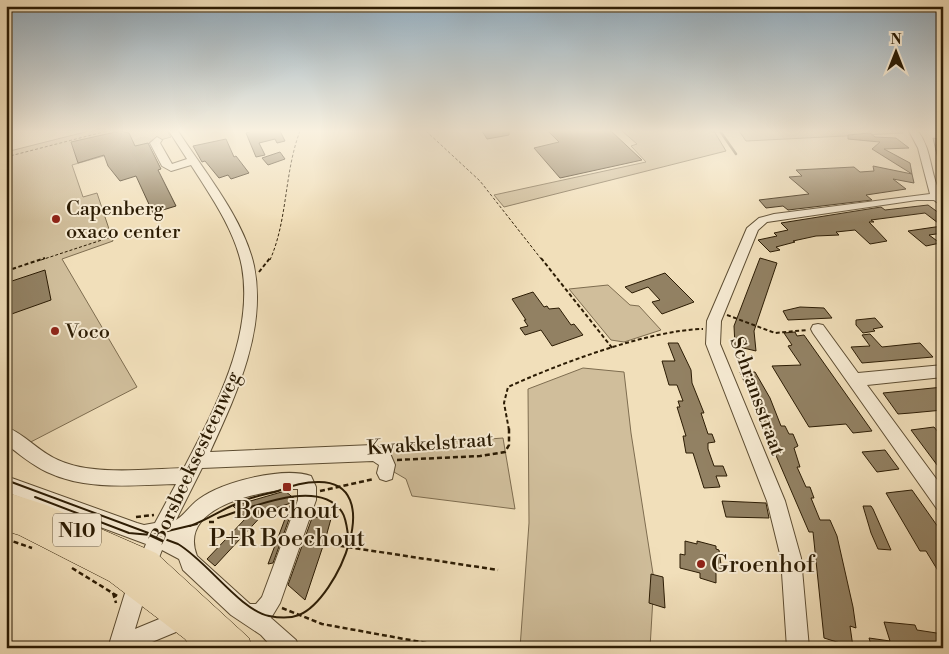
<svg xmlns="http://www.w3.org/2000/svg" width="949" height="654" viewBox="0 0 949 654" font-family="'Libre Bodoni',serif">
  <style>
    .green { fill: #d0be9b; stroke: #7e6d50 }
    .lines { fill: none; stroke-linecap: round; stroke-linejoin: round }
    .stream { stroke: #7a694c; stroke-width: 2.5 }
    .building { fill: #928163; stroke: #2c1c04 }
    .minor-casing { stroke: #5d4d32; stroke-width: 2 }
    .major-casing { stroke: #2c1c04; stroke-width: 1 }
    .path-far2 { stroke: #2c1c04; stroke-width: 1; stroke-dasharray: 3 2; stroke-linecap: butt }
    .path-far1 { stroke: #2c1c04; stroke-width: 2; stroke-dasharray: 4 2.5; stroke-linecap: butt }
    .path { stroke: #2c1c04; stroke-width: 2.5; stroke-dasharray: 5 3; stroke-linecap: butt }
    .minor { fill: #f6ead2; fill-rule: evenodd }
    .major { fill: #f1dfba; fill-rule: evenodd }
    .tram { stroke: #2c1c04; stroke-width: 2 }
    .poi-dot { fill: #8f2418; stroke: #f6ead2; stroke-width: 2 }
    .labels { text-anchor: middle; stroke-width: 4; stroke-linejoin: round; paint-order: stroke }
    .shield { fill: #f6ead2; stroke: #695a42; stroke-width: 1 }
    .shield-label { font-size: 19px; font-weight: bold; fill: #2c1c04 }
    .poi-label { font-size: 20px; fill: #2c1c04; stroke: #f6ead2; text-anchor: start }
    .street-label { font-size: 20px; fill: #2c1c04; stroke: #f6ead2 }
    .near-poi-label { font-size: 24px; fill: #2c1c04; stroke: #f6ead2 }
  </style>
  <rect width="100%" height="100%" fill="#f1dfba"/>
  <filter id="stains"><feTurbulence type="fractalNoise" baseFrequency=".004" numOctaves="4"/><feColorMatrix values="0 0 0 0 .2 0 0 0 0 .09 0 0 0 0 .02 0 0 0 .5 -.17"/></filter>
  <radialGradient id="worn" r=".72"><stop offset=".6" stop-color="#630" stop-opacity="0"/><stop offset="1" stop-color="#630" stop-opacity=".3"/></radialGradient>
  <path class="green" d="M89 131H167L171 137 72 165 83 197 97 193 113 241 62 259 137 387 23 446 14 440 6 448V152Z
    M622 131H714L726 151 504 207 494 195 646 162 631 146 637 144Z
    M739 131H900L903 133 746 141Z
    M608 285 630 305 639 306 661 330 624 342 611 340 569 289Z
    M583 368 624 372 631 433 654 580 650 648H520L529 523 528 389Z
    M503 438 515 509 412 496 406 479 394 472C393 460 390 454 379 447Z"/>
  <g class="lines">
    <path class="stream" d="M720 131 736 154"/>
  </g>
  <path class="building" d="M120 131 129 133 135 146 148 143 161 169 158 170 176 206 153 213 136 176 120 181 108 166 104 155 78 163 71 142Z
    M252 131H280L285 141 277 143 275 139 259 143 265 155 256 157 246 133Z
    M482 131H509V135L487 139Z
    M548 131H611L642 160 560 178 534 148 559 142Z
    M870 133 875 137 896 138 909 148 884 149 910 163 912 174 872 149 880 142 848 139V135Z
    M933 138 943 140V143L936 145V150L943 153V167H940Z
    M226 139 234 157 236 156 249 173 231 179 228 175 219 178 205 161 202 162 193 146Z
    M280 152 285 159 268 165 262 158Z
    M873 166 912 174 914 183 893 179 906 189 866 195 872 200 788 210 783 206 766 208 759 200 809 194 789 177 802 176 796 170 854 167 860 172 874 171Z
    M928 205 943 216V233L929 235 940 243 926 246 908 231 942 226 925 213 871 220 874 222H869L887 241 870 244 855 230 836 232 839 235 816 236 793 241 795 242 776 247 780 250 770 252 758 240 777 236 774 233 788 230 781 223 881 207 885 210Z
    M760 258 777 263 754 331 756 351 735 346 734 326Z
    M45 270 51 300 6 316V283Z
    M665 273 694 302 662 314 652 302 660 300 648 287 632 293 625 287Z
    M533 292 544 307 547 306 549 309 559 308 571 325 574 324 583 335 552 346 541 330 525 335 520 328 528 326 524 320H526L512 299Z
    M800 307 824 308 832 318 788 320 783 311Z
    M875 318 883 327 873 329 875 331 863 333 856 325V320Z
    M795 332 797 336 804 335 872 431 853 433 846 424 809 427 772 366 801 365 788 346 792 345 784 333Z
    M870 334 882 347 920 343 933 357 862 363 851 347 870 346 862 335Z
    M668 343H678L691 370 692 383 704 413H701L708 434H712L715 442 708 443V449L714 466H723L727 476H716L720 487 704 488 693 453H686L683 436H686L677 407H680L678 401H683L677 385H669L662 361H675Z
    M740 372H755L770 398 781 426H785L789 434H793L798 446 794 448 800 467H797L806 487H810L814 498H811L820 520H830L837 536 853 607 856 628 850 626 853 647 824 638 813 532H809Z
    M943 387V410L911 413 898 414 883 393Z
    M934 427 943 438V473L911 430Z
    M885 450 893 461 899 469 877 472 862 452Z
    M912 490 943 534V579L926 551H920L886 493Z
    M285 491 296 500 273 563 268 564 291 503 266 511 215 566 207 559 246 518 233 506Z
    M722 501 766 503 769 518 726 517Z
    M863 506H871L873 509 891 550 878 549 871 533Z
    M332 515 326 537 305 600 288 585 312 518Z
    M685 541 697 544V541L716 546V549L719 550 722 572 716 571V583L700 578V573L680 568V554L685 555Z
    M651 574 663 577 665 608 649 603Z
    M884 622 915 625 917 630 943 634V648H872L869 638 890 641Z"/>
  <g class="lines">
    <defs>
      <path id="minor" d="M169 131H178C204 171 244 219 254 266 267 330 236 395 210 452L373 445 389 451 395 465 392 479 386 481 380 479 377 473 379 465 373 461 202 468 176 520C185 515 190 505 199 499 222 482 284 466 311 476L316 487V500L280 603 271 618 296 640 299 648H273L261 635 231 615 183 570 179 559 162 550 149 583 135 629 181 610 188 613 191 620 188 627 152 642 145 648H108L125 593 146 544 6 492V476L137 523 144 525 155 523 176 484C133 485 87 491 47 472 32 465 19 454 6 444V427C25 434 39 452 58 460 92 476 147 469 184 468 215 409 254 336 242 267 235 230 210 195 191 165L171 171 162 166 150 143 157 137 162 140 160 143 172 164 187 159ZM285 489H298V500L262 597 256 604H250L197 556C178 508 252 494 285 489Z
        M909 131H918C929 146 930 163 935 180 938 190 943 197 943 207L934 200H917L767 222 758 230 721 321 720 344 785 501 801 558 809 648H787L781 558 767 501 706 344 707 321 747 228 759 218 774 214 930 194 918 148Z
        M938 145H943V151L938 149Z
        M818 324 823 325 858 373 943 365V377L867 385 943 488V512L937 509 813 333 811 329 813 325Z"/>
      <path id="major" d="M6 492 46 505 156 553 249 638 252 648H192L185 639 109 581 19 535 6 531Z"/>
    </defs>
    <use href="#minor" class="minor-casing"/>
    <use href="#major" class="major-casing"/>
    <path class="path-far2" d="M426 131 480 181 542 260
      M6 157 107 131
      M41 260 114 236
      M270 260C288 219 284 173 300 131"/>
    <path class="path-far1" d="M541 258 613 349
      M6 271 45 258
      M259 272 270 258
      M727 315 775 333 807 330
      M509 430 504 403 508 387C558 364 649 330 703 329"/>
    <path class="path" d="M397 460 480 456 505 452 509 445V428
      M320 491 374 479
      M136 517 154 515
      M209 522H217
      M6 539 32 548
      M308 541 498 570
      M72 568 119 597
      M113 593 116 603
      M282 608 322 624 454 648
      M324 643 328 648"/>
    <use href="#minor" class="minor"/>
    <use href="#major" class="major"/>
    <path class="tram" d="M6 480 178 544C207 561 240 610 269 616 279 618 289 619 299 615 338 599 388 481 318 482 304 482 290 486 278 491 264 495 250 497 238 503 221 510 207 520 190 526
      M35 497 129 533 151 535 197 524
      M218 518C250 508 319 477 342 512 346 518 347 528 348 535"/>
  </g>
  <linearGradient id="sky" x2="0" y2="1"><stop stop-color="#91abbd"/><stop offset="0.59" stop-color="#f9f1e0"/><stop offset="1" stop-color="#f9f1e0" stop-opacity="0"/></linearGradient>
  <rect width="949" height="222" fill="url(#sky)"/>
  <g class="poi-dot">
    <circle cx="56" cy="219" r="5"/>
    <circle cx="55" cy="331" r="5"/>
    <rect x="282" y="482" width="10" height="10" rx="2.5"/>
    <circle cx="701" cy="564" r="5"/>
  </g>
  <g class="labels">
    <rect class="shield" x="53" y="513.5" width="48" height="33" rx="4"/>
    <g class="shield-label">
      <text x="77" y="537">N10</text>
    </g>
    <g class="poi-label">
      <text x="66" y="215">Capenberg<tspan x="66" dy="23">oxaco center</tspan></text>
      <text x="65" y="338">Voco</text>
    </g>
    <g class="street-label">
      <text transform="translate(758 396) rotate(70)" y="7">Schransstraat</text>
      <text transform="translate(430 443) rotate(-4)" y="7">Kwakkelstraat</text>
      <text transform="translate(195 457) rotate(-65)" y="7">Borsbeeksesteenweg</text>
    </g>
    <g class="near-poi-label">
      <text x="287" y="518">Boechout<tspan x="287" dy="28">P+R Boechout</tspan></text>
      <text x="711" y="572" text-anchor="start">Groenhof</text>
    </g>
  </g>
  <rect width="949" height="654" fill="none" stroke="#f1dfba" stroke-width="25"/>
  <rect x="8" y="8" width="934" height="639" fill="none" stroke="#2c1c04" stroke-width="2.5"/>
  <rect x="12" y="12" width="924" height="629" fill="none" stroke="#2c1c04"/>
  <g transform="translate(896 52)" stroke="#f6ead2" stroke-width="4" paint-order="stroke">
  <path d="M0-4L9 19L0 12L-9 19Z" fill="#2c1c04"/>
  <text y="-8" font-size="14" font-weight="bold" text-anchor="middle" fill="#2c1c04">N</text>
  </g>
  <rect width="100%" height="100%" filter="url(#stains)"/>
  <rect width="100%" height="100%" fill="url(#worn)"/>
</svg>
